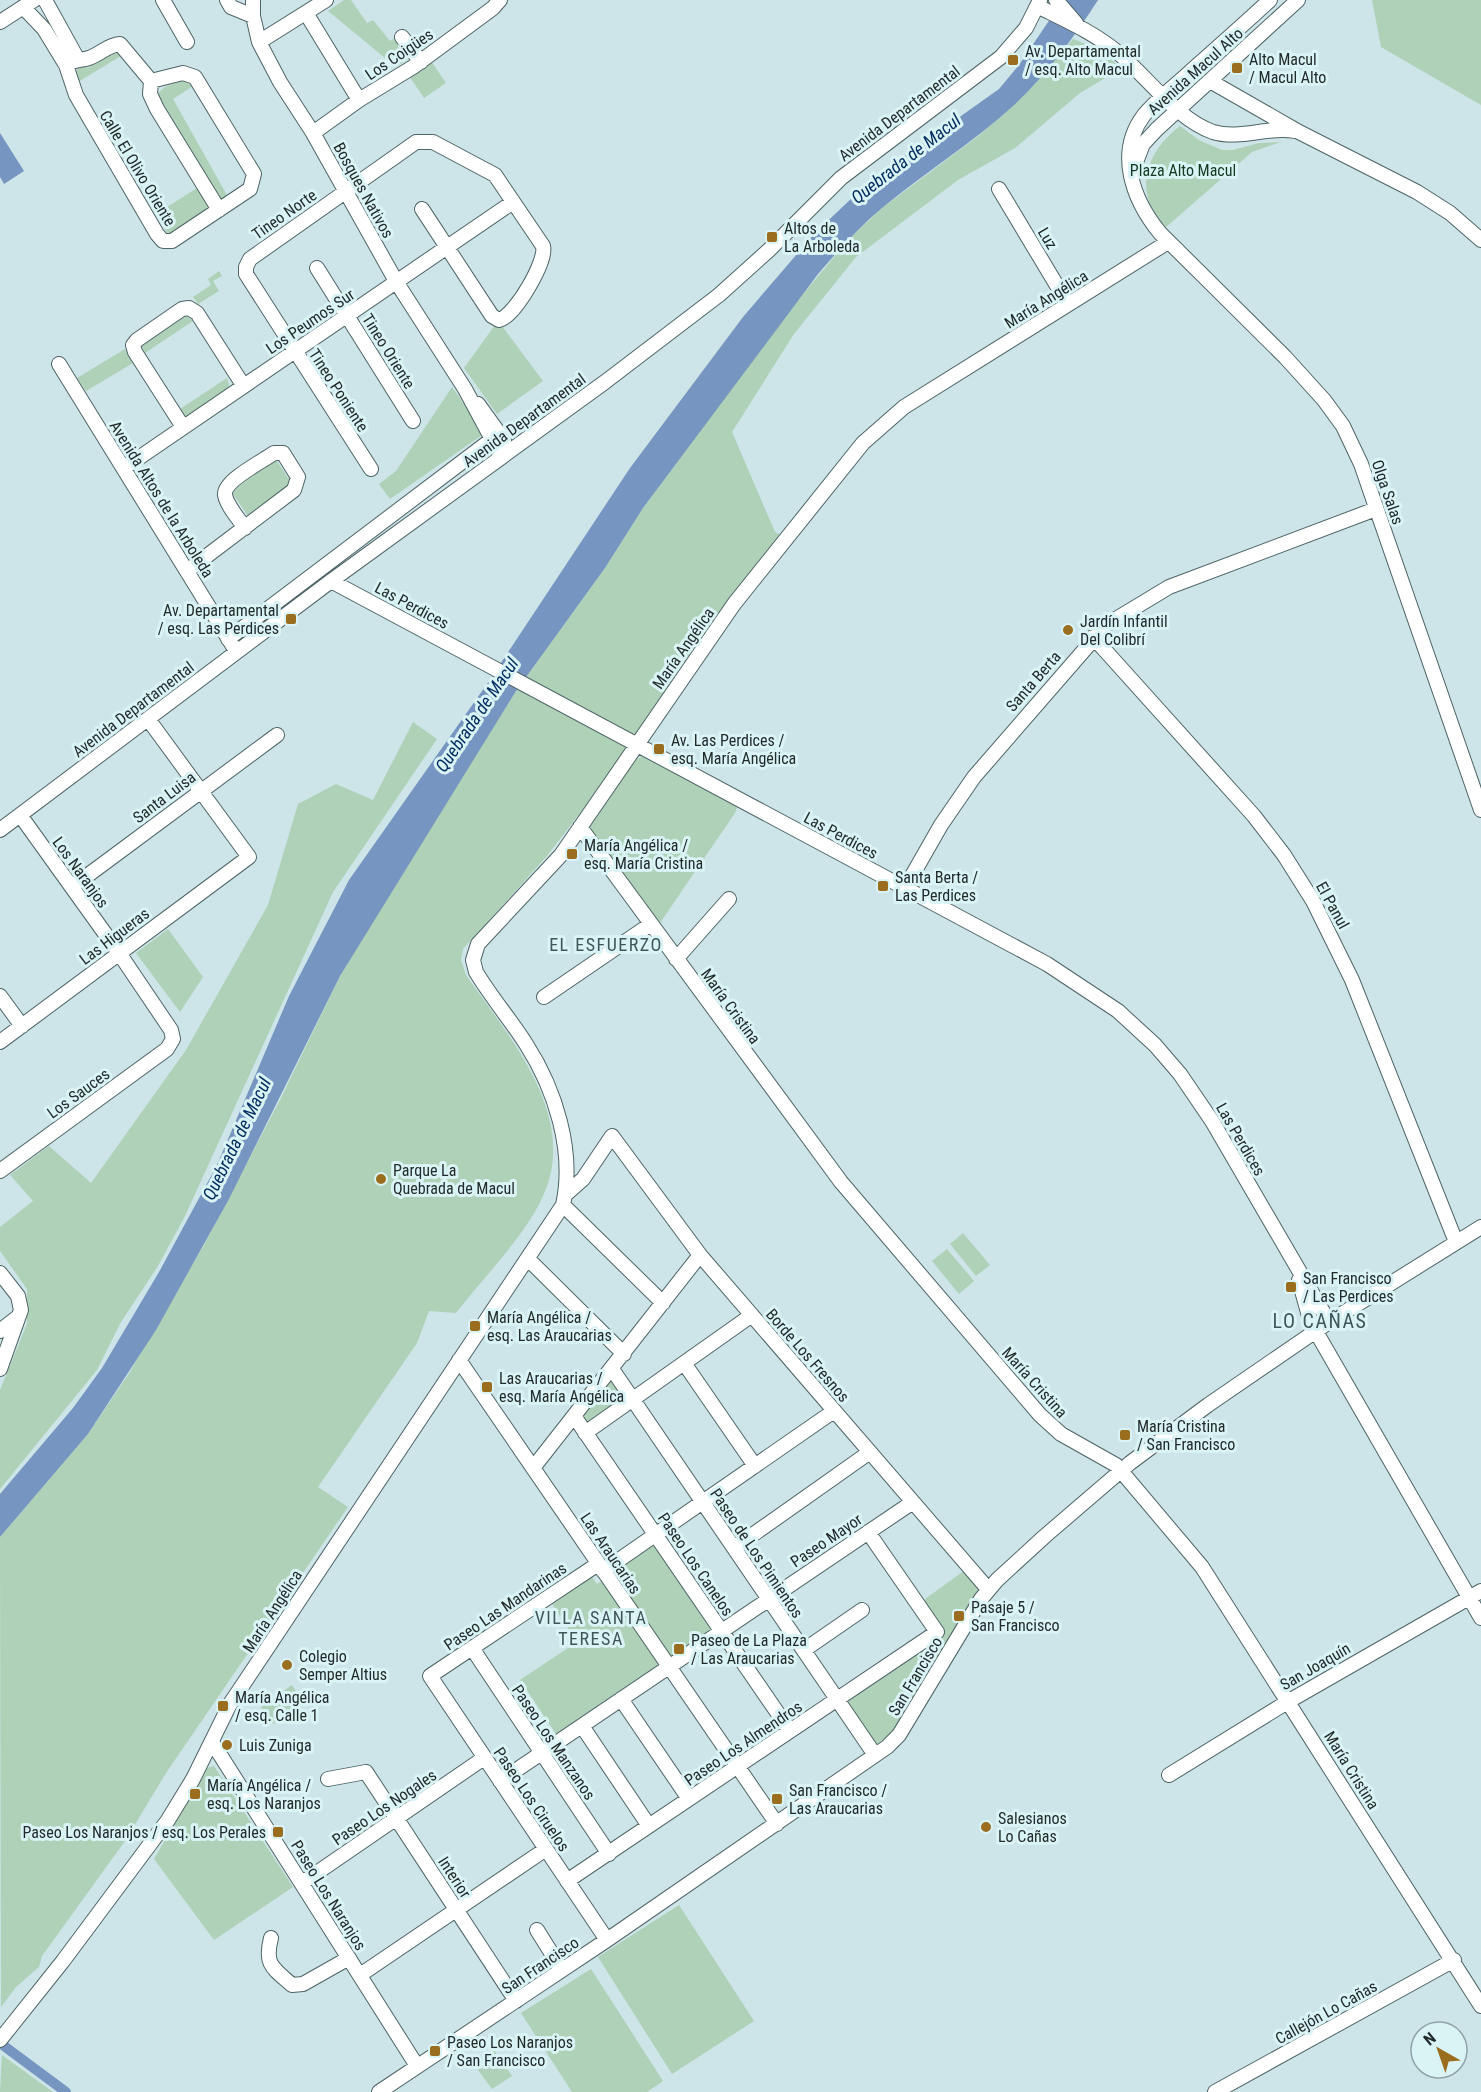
<svg xmlns="http://www.w3.org/2000/svg" width="1481" height="2092" viewBox="0 0 1481 2092" font-family="'Roboto Condensed',sans-serif">
  <style>
    .green { fill: #aed1b7 }
    .water { fill: #7695c0 }
    .lines { fill: none; stroke-linecap: round; stroke-linejoin: round }
    .canal { stroke: #7695c0; stroke-width: 10 }
    .minor-casing { stroke: #4e6466; stroke-width: 16 }
    .minor { stroke: #fff; stroke-width: 14 }
    .poi-dot { fill: #9b6d1e; stroke: #daf3f5; stroke-width: 2 }
    .labels { text-anchor: middle; stroke-width: 6; stroke-linejoin: round; paint-order: stroke }
    .poi-label { font-size: 16px; fill: #222b2c; stroke: #daf3f5; text-anchor: start }
    .street-label { font-size: 16px; fill: #222b2c; stroke: #daf3f5 }
    .park-label { font-size: 16px; fill: #123921; stroke: #daf3f5 }
    .water-label { font-size: 18px; font-style: italic; fill: #002c5f; stroke: #daf3f5 }
    .neighbourhood-label { font-size: 18px; letter-spacing: 1.5px; fill: #415659; stroke: #daf3f5 }
    .quarter-label { font-size: 20px; letter-spacing: 1.5px; fill: #415659; stroke: #daf3f5 }
  </style>
  <rect width="100%" height="100%" fill="#cde5e8"/>
  <path class="green" d="M344 0H351L367 23 373 20 390 41 396 37 412 56 396 67 328 11Z
    M1372 0H1481V105L1381 47Z
    M1073 39 1094 47 1122 68 1080 93 1015 148 958 180 856 257 794 334 732 432 775 532 781 535 628 750 547 856 463 949 461 960 466 975C508 1036 580 1116 543 1196 526 1235 483 1278 456 1313L429 1311 417 1343 318 1487 348 1507 166 1773 125 1841 42 1956 39 1967 16 1987 1 2007 0 1537 88 1434 128 1375 204 1245 280 1100 340 976 378 911 516 691 605 568 643 508 793 306 850 238 882 208 977 137 1013 106Z
    M114 52 124 54 78 82 75 72 80 66 88 68Z
    M431 61 446 83 424 98 409 76Z
    M185 80 193 86 173 99 228 197 221 201 157 94 165 87Z
    M1180 126 1199 140 1222 150H1233L1259 143 1281 142 1252 152 1165 228C1133 192 1144 154 1180 126Z
    M197 188 211 211 169 236 156 214Z
    M219 271 222 276 213 281 219 291 198 304 193 297 211 285 208 279Z
    M185 315 193 321 145 353 140 344Z
    M495 325 502 326 543 381 497 414 464 368Z
    M125 349 133 363 86 391 77 378Z
    M227 378 230 388 185 417 180 409Z
    M452 387 485 433 390 499 379 484 396 471Z
    M276 460 293 485 248 516 231 491Z
    M413 722 437 739 333 892 185 1216 158 1266 121 1322 97 1370 0 1489V1390L27 1324V1289L0 1251V1227L33 1201 10 1175 49 1146 91 1183 186 1050 268 905 298 804 336 784 373 800Z
    M644 754 738 805 735 813 660 923 589 830V824L636 760Z
    M168 929 203 977 180 1012 136 953Z
    M963 1233 990 1265 976 1276 950 1244Z
    M947 1249 974 1281 959 1294 932 1261Z
    M610 1377 628 1399 586 1429 579 1418Z
    M655 1544 712 1628 556 1734 520 1680 577 1642 552 1604 592 1577 597 1584Z
    M965 1570 981 1589 893 1731 876 1745 848 1702 942 1633 921 1602Z
    M292 1685 303 1702 273 1724 261 1707Z
    M214 1766 293 1887 214 1940 154 1859 207 1768Z
    M679 1905 754 2021 672 2074 598 1957Z
    M591 1969 663 2081 647 2092H572L521 2013Z
    M493 2049 512 2076 492 2089 473 2063Z
    M2 2055 53 2092H0Z"/>
  <path class="water" d="M1063 0H1098C1073 39 1046 75 1012 107 971 144 924 173 882 208 858 228 838 251 818 274L643 508 605 568 516 691 340 976 229 1199 156 1330 88 1434 0 1537V1494L73 1408 102 1368 159 1272 217 1165 289 996 349 880 487 684 630 468 743 317 815 233 871 180 999 89 1019 65Z
    M0 133 24 171 4 184 0 177Z"/>
  <g class="lines">
    <path class="canal" d="M0 2043 66 2092"/>
    <defs>
      <path id="minor" d="M45 0 77 58
        M163 0 187 42
        M227 0 231 7 253 16
        M253 0V16L259 42 280 82 313 133 397 283 465 389 501 456
        M1056 0 1076 23
        M1270 0C1244 24 1217 48 1191 71 1176 85 1157 99 1144 115 1115 153 1133 200 1160 233L1285 357 1324 400 1343 426 1361 464 1481 810
        M1037 6C1065 20 1093 32 1117 52 1146 75 1177 120 1213 132 1240 140 1268 126 1295 131
        M23 7 44 29 66 65
        M306 13 359 100
        M0 22 34 0
        M402 37 421 62
        M259 42 326 0
        M120 44 151 81 183 73 195 77 254 174 250 189 172 241H163L157 234 76 95 66 65C75 59 79 61 89 58 100 54 108 45 120 44Z
        M151 81 150 94 157 109 219 210
        M1210 81 1299 132 1417 192 1450 213 1481 240
        M313 133 359 100 413 67 493 8 500 0
        M1133 170 1143 144 1157 129 1298 0
        M999 189 1068 304
        M317 268 413 421
        M59 364 233 646
        M478 404 504 440
        M183 427 135 352 133 345 137 340 182 309 189 308 197 313 243 385
        M124 468 513 202
        M371 469 246 274V267L250 259 416 142H433L495 175 543 246C547 261 515 316 499 320L492 316 422 209
        M187 571 294 490 298 477 283 453H274C263 461 223 481 225 495 227 506 239 519 245 528
        M331 581 1047 964 1118 1011 1155 1045 1180 1074 1212 1121 1329 1322
        M1093 637 1254 816 1284 855 1313 901 1352 980 1456 1242
        M228 639 499 434
        M580 827 841 1182 1040 1415 1061 1434 1116 1465 1202 1567 1481 2006
        M0 830 331 581 605 382 719 295 769 250 841 178 1001 57 1026 28 1040 0
        M72 887 277 735
        M905 888 941 825 974 777 1106 625 1169 587 1376 509
        M676 959 729 899
        M0 996 22 1026
        M544 997 651 924
        M0 1042 249 857 148 719
        M0 1171 167 1049 173 1039 171 1030 119 953 20 815
        M565 1195 583 1179 612 1136 700 1255 988 1589
        M563 1205 663 1303
        M528 1259 624 1354
        M0 1273 18 1296 21 1310 0 1369
        M1299 1280 1311 1323 1481 1618
        M0 1331 19 1316
        M459 1360 777 1824
        M684 1363 755 1466
        M612 1369 875 1755
        M574 1416 790 1731
        M585 1433 752 1315
        M533 1468 700 1255
        M734 1548 870 1452
        M598 1564 430 1676 607 1940
        M603 1571 834 1411
        M472 1648 609 1854
        M804 1650 862 1610
        M621 1699 689 1799
        M582 1726 649 1826
        M212 1742 417 2066
        M1169 1775 1289 1701 1481 1591
        M328 1779 366 1772 516 2001
        M500 1781 913 1502
        M567 1881 937 1632 868 1532
        M302 1883 484 1758
        M537 1930 562 1970
        M271 1938C264 1965 273 1968 292 1985L303 1984 349 1958
        M360 1975 546 1849
        M0 2040 63 1961 168 1820 193 1779 230 1704 563 1205C575 1151 555 1089 526 1044 510 1019 491 997 476 972L473 960 478 944 561 855 734 604 863 443 904 407 1168 242
        M379 2092 607 1940 887 1747 899 1735 981 1599 997 1580 1045 1536 1130 1463 1208 1405 1329 1322 1481 1227
        M1215 2092 1454 1960"/>
    </defs>
    <use href="#minor" class="minor-casing"/>
    <use href="#minor" class="minor"/>
  </g>
  <g class="poi-dot">
    <rect x="1007" y="54" width="12" height="12" rx="3"/>
    <rect x="1231" y="62" width="12" height="12" rx="3"/>
    <rect x="766" y="231" width="12" height="12" rx="3"/>
    <rect x="285" y="613" width="12" height="12" rx="3"/>
    <circle cx="1068" cy="630" r="6"/>
    <rect x="653" y="743" width="12" height="12" rx="3"/>
    <rect x="566" y="848" width="12" height="12" rx="3"/>
    <rect x="877" y="880" width="12" height="12" rx="3"/>
    <circle cx="381" cy="1179" r="6"/>
    <rect x="1285" y="1281" width="12" height="12" rx="3"/>
    <rect x="469" y="1320" width="12" height="12" rx="3"/>
    <rect x="481" y="1381" width="12" height="12" rx="3"/>
    <rect x="1119" y="1429" width="12" height="12" rx="3"/>
    <rect x="953" y="1610" width="12" height="12" rx="3"/>
    <rect x="673" y="1643" width="12" height="12" rx="3"/>
    <circle cx="287" cy="1665" r="6"/>
    <rect x="217" y="1700" width="12" height="12" rx="3"/>
    <circle cx="227" cy="1745" r="6"/>
    <rect x="189" y="1788" width="12" height="12" rx="3"/>
    <rect x="771" y="1793" width="12" height="12" rx="3"/>
    <circle cx="986" cy="1827" r="6"/>
    <rect x="272" y="1826" width="12" height="12" rx="3"/>
    <rect x="429" y="2045" width="12" height="12" rx="3"/>
  </g>
  <g class="labels">
    <g class="poi-label">
      <text x="1025" y="57">Av. Departamental<tspan x="1025" dy="18">/ esq. Alto Macul</tspan></text>
      <text x="1249" y="65">Alto Macul<tspan x="1249" dy="18">/ Macul Alto</tspan></text>
      <text x="784" y="234">Altos de<tspan x="784" dy="18">La Arboleda</tspan></text>
      <text x="279" y="616" text-anchor="end">Av. Departamental<tspan x="279" dy="18">/ esq. Las Perdices</tspan></text>
      <text x="1080" y="627">Jardín Infantil<tspan x="1080" dy="18">Del Colibrí</tspan></text>
      <text x="671" y="746">Av. Las Perdices /<tspan x="671" dy="18">esq. María Angélica</tspan></text>
      <text x="584" y="851">María Angélica /<tspan x="584" dy="18">esq. María Cristina</tspan></text>
      <text x="895" y="883">Santa Berta /<tspan x="895" dy="18">Las Perdices</tspan></text>
      <text x="393" y="1176">Parque La<tspan x="393" dy="18">Quebrada de Macul</tspan></text>
      <text x="1303" y="1284">San Francisco<tspan x="1303" dy="18">/ Las Perdices</tspan></text>
      <text x="487" y="1323">María Angélica /<tspan x="487" dy="18">esq. Las Araucarias</tspan></text>
      <text x="499" y="1384">Las Araucarias /<tspan x="499" dy="18">esq. María Angélica</tspan></text>
      <text x="1137" y="1432">María Cristina<tspan x="1137" dy="18">/ San Francisco</tspan></text>
      <text x="971" y="1613">Pasaje 5 /<tspan x="971" dy="18">San Francisco</tspan></text>
      <text x="691" y="1646">Paseo de La Plaza<tspan x="691" dy="18">/ Las Araucarias</tspan></text>
      <text x="299" y="1662">Colegio<tspan x="299" dy="18">Semper Altius</tspan></text>
      <text x="235" y="1703">María Angélica<tspan x="235" dy="18">/ esq. Calle 1</tspan></text>
      <text x="239" y="1751">Luis Zuniga</text>
      <text x="207" y="1791">María Angélica /<tspan x="207" dy="18">esq. Los Naranjos</tspan></text>
      <text x="789" y="1796">San Francisco /<tspan x="789" dy="18">Las Araucarias</tspan></text>
      <text x="998" y="1824">Salesianos<tspan x="998" dy="18">Lo Cañas</tspan></text>
      <text x="266" y="1838" text-anchor="end">Paseo Los Naranjos / esq. Los Perales</text>
      <text x="447" y="2048">Paseo Los Naranjos<tspan x="447" dy="18">/ San Francisco</tspan></text>
    </g>
    <g class="street-label">
      <text transform="translate(399 54) rotate(-34)" y="6">Los Coigües</text>
      <text transform="translate(1195 71) rotate(-42)" y="6">Avenida Macul Alto</text>
      <text transform="translate(899 113) rotate(-37)" y="6">Avenida Departamental</text>
      <text transform="translate(138 168) rotate(59)" y="6">Calle El Olivo Oriente</text>
      <text transform="translate(364 190) rotate(61)" y="6">Bosques Nativos</text>
      <text transform="translate(284 214) rotate(-35)" y="6">Tineo Norte</text>
      <text transform="translate(1048 238) rotate(59)" y="6">Luz</text>
      <text transform="translate(1046 299) rotate(-32)" y="6">María Angélica</text>
      <text transform="translate(310 321) rotate(-34)" y="6">Los Peumos Sur</text>
      <text transform="translate(389 351) rotate(58)" y="6">Tineo Oriente</text>
      <text transform="translate(339 390) rotate(57)" y="6">Tineo Poniente</text>
      <text transform="translate(524 420) rotate(-36)" y="6">Avenida Departamental</text>
      <text transform="translate(1388 492) rotate(71)" y="6">Olga Salas</text>
      <text transform="translate(162 499) rotate(58)" y="6">Avenida Altos de la Arboleda</text>
      <text transform="translate(412 605) rotate(28)" y="6">Las Perdices</text>
      <text transform="translate(683 648) rotate(-55)" y="6">María Angélica</text>
      <text transform="translate(1033 681) rotate(-49)" y="6">Santa Berta</text>
      <text transform="translate(133 709) rotate(-37)" y="6">Avenida Departamental</text>
      <text transform="translate(164 797) rotate(-37)" y="6">Santa Luisa</text>
      <text transform="translate(841 835) rotate(28)" y="6">Las Perdices</text>
      <text transform="translate(81 872) rotate(54)" y="6">Los Naranjos</text>
      <text transform="translate(1333 905) rotate(61)" y="6">El Panul</text>
      <text transform="translate(114 936) rotate(-37)" y="6">Las Higueras</text>
      <text transform="translate(731 1006) rotate(54)" y="6">María Cristina</text>
      <text transform="translate(78 1093) rotate(-36)" y="6">Los Sauces</text>
      <text transform="translate(1241 1139) rotate(60)" y="6">Las Perdices</text>
      <text transform="translate(808 1355) rotate(49)" y="6">Borde Los Fresnos</text>
      <text transform="translate(1035 1382) rotate(48)" y="6">María Cristina</text>
      <text transform="translate(826 1540) rotate(-34)" y="6">Paseo Mayor</text>
      <text transform="translate(611 1553) rotate(56)" y="6">Las Araucarias</text>
      <text transform="translate(757 1553) rotate(56)" y="6">Paseo de Los Pimientos</text>
      <text transform="translate(696 1564) rotate(56)" y="6">Paseo Los Canelos</text>
      <text transform="translate(505 1606) rotate(-34)" y="6">Paseo Las Mandarinas</text>
      <text transform="translate(272 1611) rotate(-57)" y="6">María Angélica</text>
      <text transform="translate(1315 1666) rotate(-30)" y="6">San Joaquín</text>
      <text transform="translate(915 1676) rotate(-59)" y="6">San Francisco</text>
      <text transform="translate(554 1742) rotate(56)" y="6">Paseo Los Manzanos</text>
      <text transform="translate(743 1743) rotate(-34)" y="6">Paseo Los Almendros</text>
      <text transform="translate(1352 1770) rotate(58)" y="6">María Cristina</text>
      <text transform="translate(532 1799) rotate(56)" y="6">Paseo Los Ciruelos</text>
      <text transform="translate(384 1807) rotate(-34)" y="6">Paseo Los Nogales</text>
      <text transform="translate(455 1877) rotate(57)" y="6">Interior</text>
      <text transform="translate(329 1895) rotate(58)" y="6">Paseo Los Naranjos</text>
      <text transform="translate(540 1965) rotate(-34)" y="6">San Francisco</text>
      <text transform="translate(1326 2012) rotate(-29)" y="6">Callejón Lo Cañas</text>
    </g>
    <g class="park-label">
      <text x="1183" y="176">Plaza Alto Macul</text>
    </g>
    <g class="water-label">
      <text transform="translate(906 159) rotate(-38)" y="6">Quebrada de Macul</text>
      <text transform="translate(477 715) rotate(-56)" y="6">Quebrada de Macul</text>
      <text transform="translate(237 1139) rotate(-64)" y="6">Quebrada de Macul</text>
    </g>
    <g class="neighbourhood-label">
      <text x="606" y="951">EL ESFUERZO</text>
      <text x="591" y="1624">VILLA SANTA<tspan x="591" dy="21">TERESA</tspan></text>
    </g>
    <g class="quarter-label">
      <text x="1320" y="1328">LO CAÑAS</text>
    </g>
  </g>
  <g transform="translate(1439 2050) rotate(320)"><circle r="28" fill="#daf3f5" stroke="#90a3a5" stroke-width="1.5"/>
  <path d="M0-4.5L10 22L0 15L-10 22Z" fill="#9b6d1e"/>
  <text y="-9" font-size="16" font-weight="bold" text-anchor="middle" fill="#222b2c">N</text>
  </g>
</svg>
